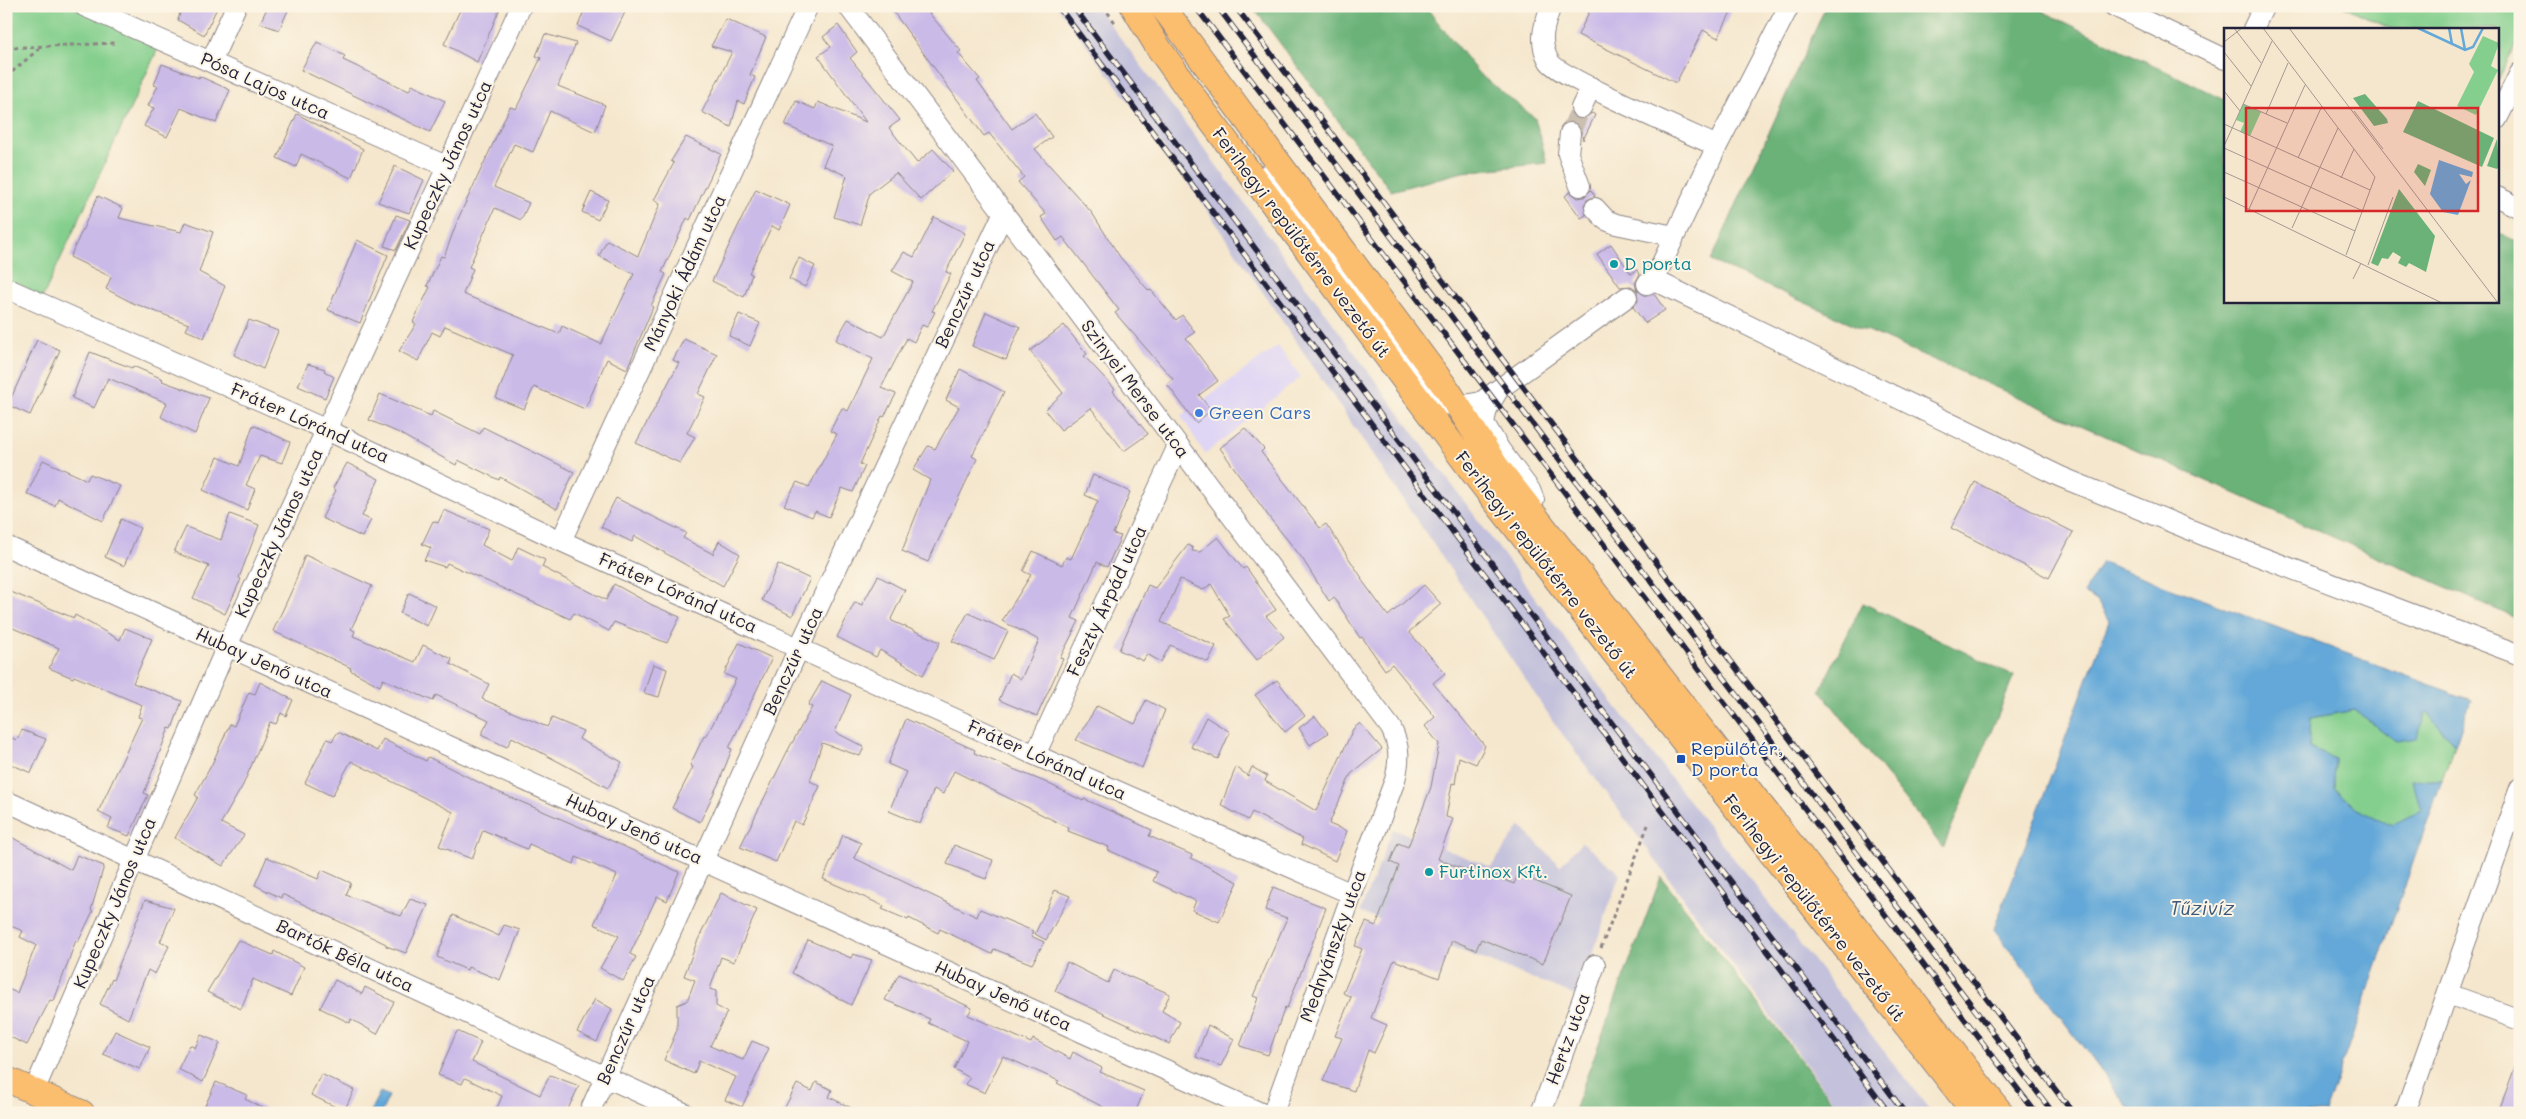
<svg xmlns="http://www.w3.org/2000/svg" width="2526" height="1119" viewBox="0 0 2526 1119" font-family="Mali,sans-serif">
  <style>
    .built { fill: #dfd5f5 }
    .industrial { fill: #c3c1db }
    .green { fill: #84cf8d; stroke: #537864 }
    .forest { fill: #6bb278; stroke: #466a5a }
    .water { fill: #63a8d8; stroke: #42658a }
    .building { fill: #cabae8 }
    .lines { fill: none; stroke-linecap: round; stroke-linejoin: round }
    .minor-tunnel { stroke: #cbc0b0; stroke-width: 20; stroke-dasharray: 20 10; stroke-linecap: butt }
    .minor-casing { stroke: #8c8484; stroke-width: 22 }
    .major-casing { stroke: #8c8484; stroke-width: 27 }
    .path { stroke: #8c8484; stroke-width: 3; stroke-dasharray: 4 4; stroke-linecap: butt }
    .minor { stroke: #fff; stroke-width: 20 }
    .major { stroke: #fbbd6e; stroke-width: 25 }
    .rail-casing { stroke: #22223b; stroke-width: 5.5 }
    .rail { stroke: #fcf5e5; stroke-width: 4; stroke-dasharray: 11; stroke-linecap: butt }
    .culture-dot { fill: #0f9aa8; stroke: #fcf5e5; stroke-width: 2 }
    .shop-dot { fill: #3f7fe0; stroke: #fcf5e5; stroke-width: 2 }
    .transit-dot { fill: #1a4fb4; stroke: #fcf5e5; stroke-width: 2 }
    .labels { text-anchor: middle; stroke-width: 4; stroke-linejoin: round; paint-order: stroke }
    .street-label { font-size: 18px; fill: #22223b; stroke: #fcf5e5 }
    .culture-label { font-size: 18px; fill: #0d838f; stroke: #fcf5e5; text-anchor: start }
    .shop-label { font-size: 18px; fill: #366cbe; stroke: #fcf5e5; text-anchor: start }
    .transit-label { font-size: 18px; fill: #164399; stroke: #fcf5e5; text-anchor: start }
    .water-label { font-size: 19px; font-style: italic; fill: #3c587a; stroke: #fcf5e5 }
    .inset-river { fill: none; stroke: #63a8d8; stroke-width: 2.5 }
    .inset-road { fill: none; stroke: #a19893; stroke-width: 1 }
    .view { fill: #d62828; fill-opacity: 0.15; stroke: #d62828; stroke-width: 2.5 }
    .inset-edge { fill: none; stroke: #22223b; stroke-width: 2.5 }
  </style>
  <rect width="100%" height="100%" fill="#fcf5e5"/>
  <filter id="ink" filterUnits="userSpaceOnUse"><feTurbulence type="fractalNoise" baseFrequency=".02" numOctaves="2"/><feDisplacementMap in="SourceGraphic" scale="10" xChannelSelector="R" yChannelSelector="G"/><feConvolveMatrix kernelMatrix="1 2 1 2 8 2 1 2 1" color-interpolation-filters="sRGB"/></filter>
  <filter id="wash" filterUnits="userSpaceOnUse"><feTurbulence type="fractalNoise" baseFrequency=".0096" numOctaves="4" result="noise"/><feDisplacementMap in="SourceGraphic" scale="20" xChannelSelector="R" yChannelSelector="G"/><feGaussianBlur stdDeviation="1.12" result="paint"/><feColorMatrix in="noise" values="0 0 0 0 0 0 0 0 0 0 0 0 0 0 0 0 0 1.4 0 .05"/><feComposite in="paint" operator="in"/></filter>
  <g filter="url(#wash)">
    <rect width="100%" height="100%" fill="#f5e7cd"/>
    <path class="built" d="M1278 346 1301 377 1205 454 1181 416Z"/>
    <path class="industrial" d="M1057 6H1096L1200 143 1612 702 1932 1113H1842L1555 724 1176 164Z
      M1520 826 1560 866 1582 842 1620 874 1578 996 1360 912 1393 829 1491 867Z"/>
    <path class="green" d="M6 6H84L162 40 40 303 6 288Z
      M2344 6H2520V37L2498 80 2497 29H2391Z
      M2355 710 2396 741 2426 712 2455 745 2442 780 2413 781 2421 810 2392 826 2357 809 2334 788 2335 759 2309 748 2311 718Z"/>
    <path class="forest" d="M1252 6H1425L1479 74 1535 118 1547 163 1463 172 1391 191Z
      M1826 6H2032L2225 100V301H2497V232L2520 243V620L1711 261Z
      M1863 603 2014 676 1943 848 1820 690Z
      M1661 877 1841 1113H1573Z"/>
    <path class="water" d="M2102 562 2471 700 2455 745 2426 712 2417 738 2396 741 2355 710 2311 718 2309 748 2335 759 2334 788 2357 809 2392 825 2421 810 2412 780H2442L2325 1113H2133L1994 929 2109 621 2097 601 2084 593Z
      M380 1092 389 1096 381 1113 370 1111Z"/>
    <g id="blocks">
      <path class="building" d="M182 6H218L204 35 178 20Z
        M268 6H290L279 30 260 23Z
        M462 6H501L477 62 444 44Z
        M586 6H628L611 41 578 26Z
        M889 6H923L961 51 958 53 980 79 977 81 1012 129 1035 113 1052 137 1035 149 1092 213 1120 257 1149 291 1151 290 1176 320 1182 315 1195 332 1186 338 1218 381 1199 395 1211 410 1196 423 1167 384 1173 379 1115 313 1119 310 1063 237 1057 241 1041 217 1046 214 1018 182 1024 177 989 133 984 136Z
        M1592 6H1734L1718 38 1703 30 1676 83 1578 35Z
        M726 19 766 37 750 75 755 77 744 104 738 101 731 127 702 112 732 52 711 46Z
        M838 25 857 52 850 58 900 120 889 128 917 163 933 149 953 171 921 200 896 173 870 193 860 225 834 217 847 176 823 165 832 146 785 125 796 101 815 109 818 102 866 122 818 56 831 47 823 37Z
        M545 34 576 43 558 86 605 105 595 132 550 111 533 152 514 144 494 187 529 203 521 220 495 208 469 267 473 269 463 294 559 334 562 326 601 344 634 274 599 256 607 240 638 256 660 204 654 200 674 163 671 161 686 137 721 154 690 220 687 218 662 272 666 274 651 306 653 307 627 369 607 359 585 409 534 387 524 409 496 398 513 355 445 326 440 336 432 332 418 361 399 351 416 324 413 322 430 287 427 286 441 256 444 257 458 219 510 107 516 109 541 58 536 56Z
        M317 42 345 56 343 60 409 91 412 85 445 101 430 132 301 70Z
        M162 64 199 78V76L230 90 216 123 181 108 167 137 144 126 154 108 148 106 158 86 154 85Z
        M1571 113 1575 118 1581 120 1592 113 1595 115 1583 140 1581 129 1577 124 1566 122Z
        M297 114 363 149 351 178 301 154 296 167 277 158Z
        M395 166 424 180 409 213 378 202Z
        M756 189 790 205 779 230 772 226 749 273 752 274 744 297 712 281Z
        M1591 190 1595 196 1587 200 1584 205 1586 215 1581 218 1565 196 1570 192 1578 198 1584 197Z
        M591 192 608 200 598 220 582 212Z
        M98 196 123 208 119 218 181 232 185 222 213 232 199 272 225 286 204 338 186 330 189 324 133 303 106 289 111 277 70 257Z
        M396 215 410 220 396 250 384 246Z
        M934 217 965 233 946 272 951 274 932 311 935 312 927 327 922 325 914 342 907 338 881 388 896 394 884 417 882 416 860 464 865 466 853 492 842 488 829 517 815 511 812 517 784 505 797 482 809 487 837 434 830 431 842 408 848 411 873 359 836 340 848 319 883 337 913 282 892 271 904 252 914 257Z
        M357 240 388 255 360 323 328 310Z
        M1611 244 1631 274 1637 270 1640 274 1635 283 1637 290 1646 296 1654 294 1665 310 1645 323 1633 307 1638 301 1637 290 1631 286 1620 287 1597 254Z
        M799 258 815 266 805 287 789 279Z
        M986 312 1020 327 1006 360 972 346Z
        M739 314 760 323 750 346 729 336Z
        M249 320 278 331 263 369 234 355Z
        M1064 325 1087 354 1084 356 1115 389 1113 391 1148 434 1124 451 1091 408 1061 430 1045 410 1063 393 1030 351Z
        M684 339 717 354 698 394 705 397 687 433 695 437 680 463 636 443 679 363 673 360Z
        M37 340 60 350 30 415 8 405Z
        M90 352 132 368 133 366 163 379 162 381 209 398 195 434 161 417 167 403 108 378 94 408 72 398Z
        M308 364 325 369 324 371 334 377 325 398 298 386Z
        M960 369 1004 392 972 456 977 459 928 562 902 551 930 480 913 470 928 446 935 449 959 407 946 400Z
        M380 394 431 416 433 411 480 434 483 427 574 472 557 509 500 477 499 480 458 460 456 465 397 432 369 420Z
        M253 425 290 442 282 463 260 456 246 485 255 489 247 510 203 490 218 457 239 466Z
        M1245 428 1264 449 1261 452 1320 528 1326 524 1362 578 1361 579 1388 616 1424 585 1441 604 1409 632 1445 673 1433 683 1485 746 1476 764 1459 757 1455 784 1452 783 1446 817 1453 819 1438 859 1468 871 1470 866 1514 884 1518 874 1571 896 1543 964 1481 939 1476 950 1452 940 1439 978 1394 960 1371 1018 1387 1025 1374 1053 1368 1050 1354 1091 1323 1081 1342 1038 1335 1036 1351 997 1343 993 1362 949 1355 946 1366 922 1376 926 1399 866 1390 862 1398 843 1408 847 1431 787 1439 744 1425 726 1435 717 1392 664 1385 670 1362 637 1360 638 1334 597 1329 601 1302 558 1269 517 1220 448Z
        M43 460 87 480 90 474 120 486 103 521 58 498 55 506 27 494Z
        M347 463 379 479 362 516 371 520 362 537 322 518 336 490 333 488Z
        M1093 475 1130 492 1113 534 1121 536 1107 567 1097 562 1072 618 1079 621 1060 658 1063 659 1037 716 999 700 1011 673 1021 679 1039 640 1002 621 1031 575 1023 571 1033 551 1062 565 1066 557 1071 559 1098 501 1085 495Z
        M1975 482 2073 532 2049 578 1951 528Z
        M616 498 686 533 683 538 713 554 719 541 740 554 723 586 635 536 632 542 601 527Z
        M444 510 489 529 482 545 512 561 518 547 545 560 542 567 606 600 614 584 652 605 680 617 667 643 614 622 609 631 574 613 570 619 447 563 445 567 424 560 431 548 422 544 433 521 438 523Z
        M230 514 259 525 239 578 241 579 225 614 193 598 209 566 174 552 186 527 221 540Z
        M121 519 140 528 124 566 105 557Z
        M1218 537 1243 569 1246 567 1276 610 1266 616 1284 637 1257 660 1224 619 1230 616 1211 584 1203 590 1180 579 1161 622 1216 646 1208 662 1170 645 1161 662 1147 654 1143 661 1119 650 1148 585 1155 588 1188 545 1193 548 1192 551 1200 552Z
        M305 555 372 586 351 629 355 631 353 636 415 662 423 645 452 659 450 664 489 684 482 699 547 727 552 718 583 731 579 739 622 762 608 788 512 737 507 747 481 735 489 720 436 695 433 701 383 679 380 686 350 670 351 668 273 631 292 590Z
        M778 564 810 579 792 616 762 600Z
        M878 576 905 590 891 619 892 621 940 642 923 675 880 650 876 657 837 637 855 602 862 605Z
        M6 590 74 618 75 615 120 640 125 628 152 639 133 683 182 701 172 729 169 728 144 793 148 795 129 836 108 828 112 819 98 812 142 718 138 717 142 705 74 676 73 678 49 668 59 648 6 625Z
        M409 593 436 606 427 626 400 613Z
        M968 613 1008 631 994 660 952 641Z
        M739 643 772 658 729 748 732 749 720 780 700 822 672 808 693 767 690 765 704 736 706 737 736 679 724 674Z
        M653 664 667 669 659 697 644 693Z
        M1277 680 1305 716 1285 732 1255 695Z
        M822 681 851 695 835 732 864 747 860 756 822 743 810 781 820 786 802 825 794 821 776 862 740 847 787 752 812 707 808 705Z
        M260 682 293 700 286 716 281 713 276 724 270 722 243 785 221 823 244 835 223 866 175 838 198 797 195 795 212 764 230 724 234 726 249 692 255 694Z
        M1146 700 1165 710 1142 768 1076 740 1097 706 1135 724Z
        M1315 716 1328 733 1310 745 1299 728Z
        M1206 717 1230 732 1218 759 1191 747Z
        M906 719 975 750 974 753 1045 782 1083 801 1084 799 1152 830 1149 836 1192 855 1191 858 1238 882 1219 922 1192 910 1196 901 1153 881 1157 872 1108 850 1109 847 1068 831 1069 828 954 771 943 794 934 789 920 824 889 811 906 772 888 764Z
        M1360 723 1382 749 1351 774 1329 824 1347 831 1335 861 1301 844 1303 839 1252 812 1248 820 1221 805 1236 767 1248 776 1252 767 1267 776 1265 781 1316 811 1353 729Z
        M22 730 46 739 31 773 6 762V736L17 740Z
        M338 732 377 751 383 739 426 761 428 757 498 792 608 839 679 872 667 901 657 896 630 954 636 957 623 981 600 968 619 936 594 924 617 875 576 857 574 864 529 844 527 849 483 830 472 859 439 846 453 812 351 761 332 796 305 783 327 739 332 741Z
        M6 834 71 870 77 855 104 866 91 910 93 911 78 942 76 940 54 1001 50 1000 27 1045 6 1035V988L17 993 36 945 20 937 23 931 6 924Z
        M843 835 861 843 854 858 977 917 980 909 1033 931 1031 936 1044 942 1032 964 994 949 992 954 940 929 938 933 909 918 908 920 882 909 884 906 823 879Z
        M954 845 993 860 986 879 947 864Z
        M267 857 318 879 322 870 351 883 346 895 401 916 410 899 428 905 406 953 386 946V944L282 894 281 898 255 885Z
        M1273 887 1326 908 1287 1008 1285 1007 1268 1055 1240 1046 1258 998 1253 996 1287 918 1265 910Z
        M1055 890 1070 896 1046 940 1035 934Z
        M721 893 757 910 734 962 721 957 710 989 716 991V1006L727 1012 710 1046 743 1060 752 1041 769 1048 742 1107 725 1100 736 1077 699 1061 694 1074 664 1060 677 1030V1005L687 1001 695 980 684 976 697 942Z
        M145 900 174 908 160 942 169 946 155 974 148 970 128 1019 100 1004 112 979 113 980Z
        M453 915 499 936 504 925 520 930 500 980 468 967 467 970 437 957Z
        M238 940 273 955 274 951 304 967 291 996 253 979 241 1009 207 992Z
        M808 940 851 958 853 954 872 960 851 1005 792 973Z
        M1067 962 1108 983 1114 970 1170 994 1162 1011 1180 1022 1169 1044 1055 991Z
        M899 974 972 1008 968 1015 1031 1043 1033 1039 1070 1059 1073 1052 1102 1068 1100 1072 1144 1091 1135 1113H1099L1103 1107 1057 1083 1059 1081 1003 1056 985 1093 965 1084 970 1078 954 1069 967 1041 928 1023 930 1019 885 1000Z
        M335 980 362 994 365 987 394 1002 377 1034 351 1019 350 1023 320 1008Z
        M595 999 612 1009 597 1042 577 1032Z
        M1208 1025 1234 1039 1221 1066 1196 1057Z
        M115 1031 150 1047 140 1069 103 1054Z
        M457 1031 481 1042 472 1062 540 1095 550 1075 579 1086 566 1113H495L502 1096 465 1078 462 1084 438 1075Z
        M201 1035 220 1043 203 1082 178 1069 190 1045 195 1048Z
        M2518 1059 2520 1113H2498Z
        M321 1074 354 1090 344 1111 311 1095Z
        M216 1082 247 1095 245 1099 273 1113H219L204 1108Z
        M816 1082 832 1090 829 1097 862 1113H782L797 1084 812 1091Z"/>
    </g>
  </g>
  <g filter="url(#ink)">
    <use href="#blocks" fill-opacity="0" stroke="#8c8484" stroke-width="1"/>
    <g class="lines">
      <path class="minor-tunnel" d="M1570 133 1581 108"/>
      <defs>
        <path id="minor" d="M84 6 446 166
          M848 6 1391 728C1400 747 1400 759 1395 780L1352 894 1273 1113
          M1551 6C1544 25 1538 42 1549 61 1557 76 1693 135 1717 146
          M2114 6 2225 59
          M2253 29 2264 6
          M211 62 236 6
          M1581 108 1591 87
          M2497 119 2520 73
          M1570 133 1568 154 1580 186
          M1267 175 1440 403 1459 406 1481 402 1627 297
          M2497 197 2520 208
          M1595 208 1606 220 1616 224 1674 236
          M1654 280 2061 477 2213 539 2520 655
          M1647 284 1654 280 1717 146 1789 6
          M6 288 327 430 561 541 1035 755 1352 894
          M1497 392 1487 409 1484 423 1500 450 1530 490 1534 500
          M561 541 808 6
          M6 546 1261 1113
          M1035 755 1178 446
          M6 801 684 1113
          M2448 994 2520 1020
          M34 1091 227 646 521 6
          M589 1113 799 648 1004 212
          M1541 1113 1595 965
          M2405 1113 2520 788"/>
        <path id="major" d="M1133 6 1158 47 1200 106 1478 479 1975 1113
          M1162 6 1449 392 1496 466 2001 1113
          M6 1079 82 1113"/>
      </defs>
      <use href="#minor" class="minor-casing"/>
      <use href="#major" class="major-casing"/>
      <path class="path" d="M1103 6 1116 24
        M6 48 115 43
        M6 77 41 47
        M1601 948 1648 825"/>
      <use href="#minor" class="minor"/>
      <use href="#major" class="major"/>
      <defs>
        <path id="rail" d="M1058 6 1889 1113
          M1073 6 1905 1113
          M1195 6 2036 1113
          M1217 6 2053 1113
          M1235 6 2073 1113"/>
      </defs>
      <use href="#rail" class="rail-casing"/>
      <use href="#rail" class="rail"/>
    </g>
  </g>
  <g class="culture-dot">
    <circle cx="1614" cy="264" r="5"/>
    <circle cx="1429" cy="872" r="5"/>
  </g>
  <circle class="shop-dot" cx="1199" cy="413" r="5"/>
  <rect class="transit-dot" x="1676" y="754" width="10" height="10" rx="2.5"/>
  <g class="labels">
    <g class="street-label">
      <text transform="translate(265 86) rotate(24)" y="6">Pósa Lajos utca</text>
      <text transform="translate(448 165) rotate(-65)" y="6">Kupeczky János utca</text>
      <text transform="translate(1301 243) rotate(53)" y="6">Ferihegyi repülőtérre vezető út</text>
      <text transform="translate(685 273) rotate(-65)" y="6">Mányoki Ádám utca</text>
      <text transform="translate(965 294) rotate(-65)" y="6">Benczúr utca</text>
      <text transform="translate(1135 389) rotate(53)" y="6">Szinyei Merse utca</text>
      <text transform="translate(310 423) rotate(24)" y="6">Fráter Lóránd utca</text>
      <text transform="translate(279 533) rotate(-65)" y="6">Kupeczky János utca</text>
      <text transform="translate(1546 565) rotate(52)" y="6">Ferihegyi repülőtérre vezető út</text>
      <text transform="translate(678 593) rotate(24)" y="6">Fráter Lóránd utca</text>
      <text transform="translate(1107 601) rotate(-65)" y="6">Feszty Árpád utca</text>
      <text transform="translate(793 661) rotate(-65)" y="6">Benczúr utca</text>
      <text transform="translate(264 663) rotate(24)" y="6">Hubay Jenő utca</text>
      <text transform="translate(1047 760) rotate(24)" y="6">Fráter Lóránd utca</text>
      <text transform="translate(634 829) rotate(24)" y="6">Hubay Jenő utca</text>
      <text transform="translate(115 903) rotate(-67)" y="6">Kupeczky János utca</text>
      <text transform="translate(1814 908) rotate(52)" y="6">Ferihegyi repülőtérre vezető út</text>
      <text transform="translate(1333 946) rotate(-70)" y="6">Mednyánszky utca</text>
      <text transform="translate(345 956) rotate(25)" y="6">Bartók Béla utca</text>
      <text transform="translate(1003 996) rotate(24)" y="6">Hubay Jenő utca</text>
      <text transform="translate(626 1030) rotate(-66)" y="6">Benczúr utca</text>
      <text transform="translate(1568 1039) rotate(-70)" y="6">Hertz utca</text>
    </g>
    <g class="culture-label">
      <text x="1624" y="270">D porta</text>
      <text x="1439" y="878">Furtinox Kft.</text>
    </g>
    <g class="shop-label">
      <text x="1209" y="419">Green Cars</text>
    </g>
    <g class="transit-label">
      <text x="1691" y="755">Repülőtér,<tspan x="1691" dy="21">D porta</tspan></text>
    </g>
    <g class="water-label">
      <text x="2202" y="915">Tűzivíz</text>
    </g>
  </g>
  <g transform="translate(2224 28)">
    <rect width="275" height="275" fill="#f5e7cd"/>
    <path d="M259 8 275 15 267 38 274 42 252 87 233 78 250 44 245 36ZM19 76 37 84 26 108 16 104 20 95 12 92Z" fill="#84cf8d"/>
    <path d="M141 66 163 91 164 95 150 98 129 70ZM194 73 270 110 258 139 179 104ZM273 111 275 138 273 141 263 138ZM194 136 207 142 201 158 190 144ZM175 161 211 208 202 244 185 235 182 239 174 235 177 229 169 224 164 231 158 230 154 238 147 235Z" fill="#6bb278"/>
    <path d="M215 132 249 144 248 149 235 146 242 156 247 152 234 187 219 184 206 166Z" fill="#63a8d8"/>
    <path class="inset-river" d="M194 0 241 22 249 19 259 0M225 0 228 16M237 0 241 22"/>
    <path class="inset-road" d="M10 0 37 35M39 0 151 149 122 227M65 0 274 275M0 14 18 0M0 24 27 58M0 63 16 83M19 76 63 95M130 83 159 121M42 86 64 35M0 96 146 162M0 118 48 13M0 120 139 183M74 130 98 78M0 144 131 203M117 150 130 121M0 169 218 275M25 181 81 57M68 200 114 100M144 237 169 169M129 251 137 235"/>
    <path class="view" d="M22 80H254V183H22Z"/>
    <rect width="275" height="275" class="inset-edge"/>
  </g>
  <rect width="2526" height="1119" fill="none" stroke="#fcf5e5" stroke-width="25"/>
</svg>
